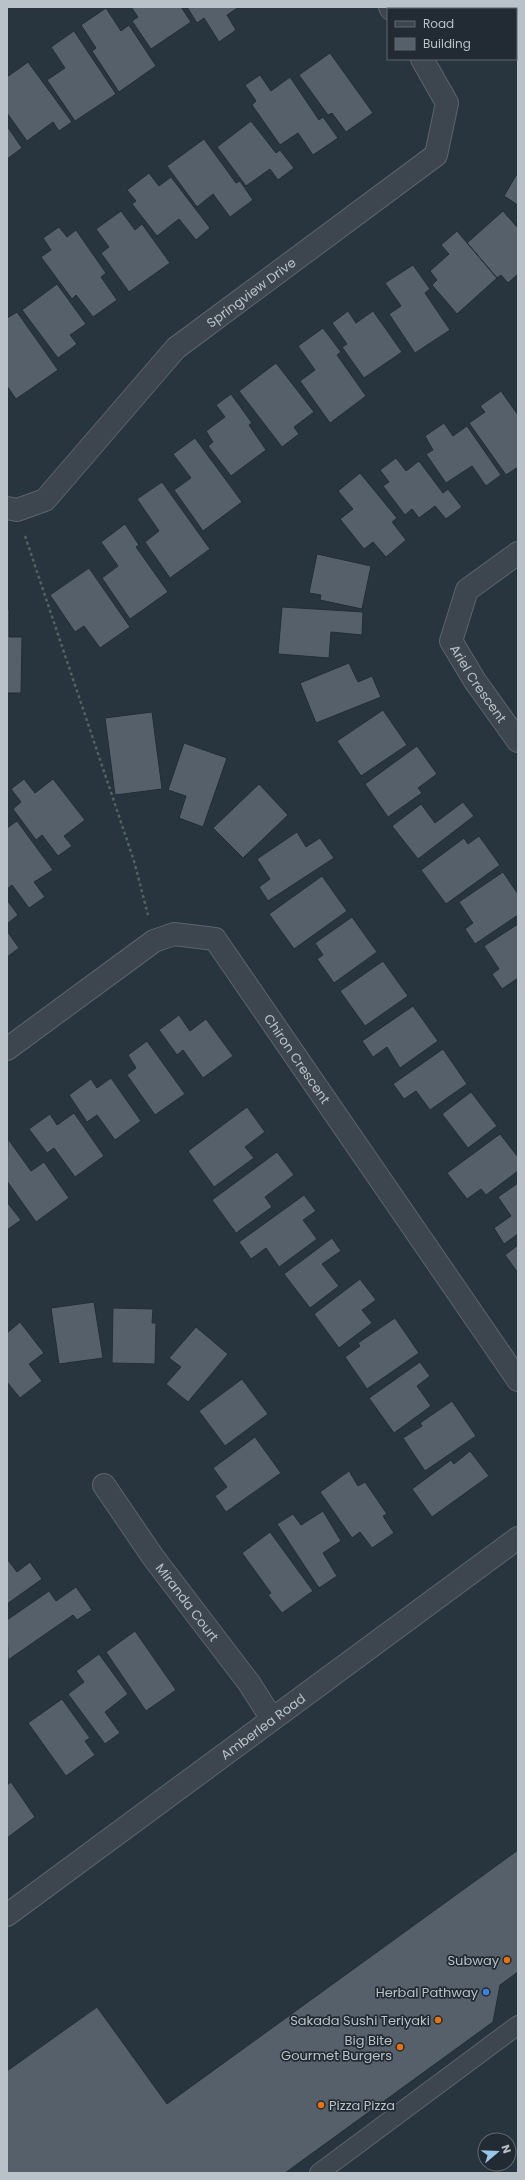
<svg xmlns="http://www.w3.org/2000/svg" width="525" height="2180" viewBox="0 0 525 2180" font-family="Poppins,sans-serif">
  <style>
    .building { fill: #55606b; stroke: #242d35 }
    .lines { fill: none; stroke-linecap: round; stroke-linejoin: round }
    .lane-casing { stroke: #5b646c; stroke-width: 20 }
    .street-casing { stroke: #5b646c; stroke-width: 24 }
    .path { stroke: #506262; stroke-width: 2.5; stroke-dasharray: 3 3; stroke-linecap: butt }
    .lane { stroke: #3d464e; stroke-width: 18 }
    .street { stroke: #3d464e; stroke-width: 22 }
    .food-dot { fill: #e8710a; stroke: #222b33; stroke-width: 1.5 }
    .shop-dot { fill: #3f7fe0; stroke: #222b33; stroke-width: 1.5 }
    .labels { text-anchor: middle; stroke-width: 3.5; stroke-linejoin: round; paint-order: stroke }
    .street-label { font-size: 13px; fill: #b9c1c9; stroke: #222b33 }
    .poi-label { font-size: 13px; fill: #b9c1c9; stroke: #222b33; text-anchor: end }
  </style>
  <rect width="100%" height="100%" fill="#29353e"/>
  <path class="building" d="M131 7H181L191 22 151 49 132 21 138 17Z
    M187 7H239L227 15 236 30 219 42 204 18 197 23Z
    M106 8 121 31 129 25 156 66 119 92 92 51 96 48 81 25Z
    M516 12H518V54L516 48Z
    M74 31 116 94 75 121 47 80 65 68 51 47Z
    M330 53 373 113 346 132 332 113 328 115 299 75Z
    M28 62 72 122 59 131 53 122 27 141 7 113V77Z
    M260 75 271 91 290 77 319 120 323 117 338 138 313 155 298 133 280 145 252 105 256 101 245 85Z
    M251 121 276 153 280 150 294 168 278 180 270 169 246 186 217 147Z
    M7 126 22 148 7 159Z
    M204 139 236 183 240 181 253 200 230 217 213 194 197 207 167 166Z
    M518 172V205L504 196Z
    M149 173 159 186 171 177 210 228 196 240 179 219 157 236 132 204 136 201 127 190Z
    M121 211 135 230 142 224 170 263 129 292 101 253 109 247 96 229Z
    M503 211 518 228V274L508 283 501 275 497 278 467 243Z
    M59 227 67 237 76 230 106 273 101 277 117 300 93 317 76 295 72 299 41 257 51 250 43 238Z
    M457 231 497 278 457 314 432 285 437 280 430 271 449 254 441 245Z
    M413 265 430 289 425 293 450 330 415 353 389 314 401 306 385 283Z
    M57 284 86 324 70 335 77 344 58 358 22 310Z
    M348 311 356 323 373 311 402 352 364 378 342 347 347 344 332 323Z
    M17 312 58 370 16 399 7 386V318Z
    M323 328 341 352 337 355 366 396 330 423 300 381 315 370 298 346Z
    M276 363 314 412 294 427 299 434 282 447 239 391Z
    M501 391 518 415V467L506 475 469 423 485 412 480 406Z
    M231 394 252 423 249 425 266 450 231 476 208 446 213 442 206 431 225 417 216 405Z
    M444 423 453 436 467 426 501 475 486 486 472 466 446 483 426 454 433 450 425 436Z
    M195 438 242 502 203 531 174 490 191 478 173 454Z
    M396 458 406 471 419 461 443 493 448 489 462 507 446 519 435 506 419 518 412 509 405 515 383 486 389 482 380 470Z
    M360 473 397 518 392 522 406 540 386 557 373 542 364 549 340 519 353 509 338 491Z
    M162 482 210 549 170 578 145 542 159 531 137 499Z
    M125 524 139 545 136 547 168 592 130 619 102 578 118 566 101 542Z
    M317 554 371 566 362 609 320 600 321 595 309 593Z
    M89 568 130 627 100 648 84 626 75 632 50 595Z
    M282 607 363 612 362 635 331 632 329 658 278 654Z
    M7 609H9V637H22L21 693H7Z
    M349 663 358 682 372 676 381 697 316 723 300 683Z
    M383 710 407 745 361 776 337 741Z
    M152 712 162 789 115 795 105 718Z
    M184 743 227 758 203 827 179 818 186 796 168 790Z
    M417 746 437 774 418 788 422 793 388 817 365 784Z
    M24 779 35 793 53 779 85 820 64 836 72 846 58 856 42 835 36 840 13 809 21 802 11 789Z
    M259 784 288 815 243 858 213 828Z
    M463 802 474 816 418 859 392 826 421 804 435 823Z
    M17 821 53 870 34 882 45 897 29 908 12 885 7 889V828Z
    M297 832 306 847 320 838 334 858 268 901 259 887 270 879 257 859Z
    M479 836 500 865 446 904 421 870 464 838 468 844Z
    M503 872 518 894V915L475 944 465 929 473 923 459 902Z
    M322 876 347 911 294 949 269 914Z
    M7 900 18 915 7 924Z
    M352 917 377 952 334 983 317 959 323 955 315 943Z
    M518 924V978L502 989 492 974 499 969 484 946Z
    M7 931 19 948 7 957Z
    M383 961 408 996 365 1026 340 991Z
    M413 1006 438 1041 400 1068 387 1047 373 1057 362 1041Z
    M179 1015 190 1031 206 1019 233 1056 203 1078 183 1050 177 1055 159 1030Z
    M147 1041 185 1094 155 1115 127 1075 136 1068 128 1055Z
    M443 1049 467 1084 430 1110 416 1091 404 1099 393 1084Z
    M111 1078 141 1121 115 1140 97 1115 87 1122 69 1095 91 1079 97 1088Z
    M471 1092 497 1126 468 1148 442 1114Z
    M247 1107 265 1132 245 1147 254 1158 214 1187 188 1151Z
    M74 1113 104 1156 75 1177 54 1148 47 1153 29 1129 50 1114 57 1125Z
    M500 1134 518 1157V1171L486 1195 481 1189 467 1199 447 1173Z
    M8 1139 31 1171 44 1162 69 1198 36 1222 7 1181Z
    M277 1152 294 1175 265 1197 272 1207 236 1233 212 1200Z
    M518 1183V1234L504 1244 494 1228 511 1216 498 1197Z
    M304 1195 316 1211 303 1220 317 1239 279 1267 266 1248 251 1259 239 1242Z
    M7 1202 21 1220 7 1230Z
    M332 1238 341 1251 322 1264 339 1286 310 1308 284 1274Z
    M518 1245V1273L505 1255Z
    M360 1279 376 1300 362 1310 372 1323 339 1348 314 1314Z
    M94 1302 103 1358 59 1364 51 1308Z
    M113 1308 153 1309 152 1323H156L155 1364 112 1363Z
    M395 1318 419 1353 367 1389 345 1357 360 1346 358 1343Z
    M20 1322 44 1353 29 1364 42 1381 20 1398 7 1382V1333Z
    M196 1327 228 1354 188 1402 166 1384 181 1367 169 1358Z
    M420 1362 430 1376 417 1386 431 1406 394 1433 369 1398Z
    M242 1379 268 1414 225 1446 199 1411Z
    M452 1401 476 1436 425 1471 403 1438 422 1426 420 1423Z
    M255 1437 281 1473 226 1512 215 1496 227 1487 213 1468Z
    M470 1451 489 1476 432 1517 412 1489 451 1460 454 1464Z
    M349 1471 358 1486 365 1482 387 1514 383 1516 394 1533 372 1548 360 1532 352 1538 320 1492Z
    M323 1511 341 1541 323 1553 337 1576 319 1588 277 1524 293 1514 301 1525Z
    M270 1532 313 1591 282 1613 268 1595 271 1593 242 1553Z
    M7 1559 17 1572 30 1562 42 1579 7 1604Z
    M76 1587 92 1610 77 1620 73 1615 8 1660 7 1620 49 1591 56 1601Z
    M135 1631 176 1690 146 1711 106 1652Z
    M99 1654 128 1694 105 1712 120 1733 105 1744 68 1694 84 1682 76 1671Z
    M62 1699 90 1738 85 1741 95 1755 66 1776 28 1723Z
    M11 1782 35 1817 7 1838V1785Z
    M518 1850V1972L500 1985 493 2022 285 2173H7V2071L97 2007 167 2104Z"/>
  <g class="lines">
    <defs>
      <path id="lane" d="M319 2173 518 2025"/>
      <g id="street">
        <path d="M390 7 391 9"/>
        <path id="s1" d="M7 508 17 510 45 500 176 348 436 155 447 103 422 59"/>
        <path id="s2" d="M518 553 467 590 451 641 475 681 518 741"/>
        <path id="s3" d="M7 1049 154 941 174 934 215 939 518 1380"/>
        <path id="s4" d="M104 1485 153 1557 249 1683 272 1719"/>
        <path id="s5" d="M7 1915 518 1538"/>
      </g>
    </defs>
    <use href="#lane" class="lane-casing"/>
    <use href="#street" class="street-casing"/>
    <path class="path" d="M25 536 134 861 148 915"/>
    <use href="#lane" class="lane"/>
    <use href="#street" class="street"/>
  </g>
  <g class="food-dot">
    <circle cx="507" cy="1960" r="4"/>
    <circle cx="438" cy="2020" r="4"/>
    <circle cx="400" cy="2047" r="4"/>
    <circle cx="321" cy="2105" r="4"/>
  </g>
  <circle class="shop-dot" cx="486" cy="1992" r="4"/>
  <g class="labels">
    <g class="street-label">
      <text dy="5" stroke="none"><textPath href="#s1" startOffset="334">Springview Drive</textPath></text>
      <text dy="5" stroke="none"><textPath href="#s2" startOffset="167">Ariel Crescent</textPath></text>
      <text dy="5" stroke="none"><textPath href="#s3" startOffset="390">Chiron Crescent</textPath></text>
      <text dy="5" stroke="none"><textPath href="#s4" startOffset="144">Miranda Court</textPath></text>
      <text dy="5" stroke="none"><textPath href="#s5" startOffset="318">Amberlea Road</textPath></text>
    </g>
    <g class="poi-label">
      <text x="499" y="1965">Subway</text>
      <text x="478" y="1997">Herbal Pathway</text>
      <text x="430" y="2025">Sakada Sushi Teriyaki</text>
      <text x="392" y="2045">Big Bite<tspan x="392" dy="15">Gourmet Burgers</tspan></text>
      <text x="329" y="2110" text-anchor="start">Pizza Pizza</text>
    </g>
  </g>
  <rect width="525" height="2180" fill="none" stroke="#b9c1c9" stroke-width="16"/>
  <rect x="387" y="8" width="130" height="52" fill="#222b33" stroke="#5e676f"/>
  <rect x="395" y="21" width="20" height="6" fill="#3d464e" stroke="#5e676f"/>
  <text x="423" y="28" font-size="12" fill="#b9c1c9">Road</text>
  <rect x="395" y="38" width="20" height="12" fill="#55606b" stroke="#5e676f"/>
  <text x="423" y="48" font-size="12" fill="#b9c1c9">Building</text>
  <g transform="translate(497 2152) rotate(71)"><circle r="19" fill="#222b33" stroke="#5e676f"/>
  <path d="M0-3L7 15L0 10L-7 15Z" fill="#9bc4eb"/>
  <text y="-6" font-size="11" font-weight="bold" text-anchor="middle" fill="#b9c1c9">N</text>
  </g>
</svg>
